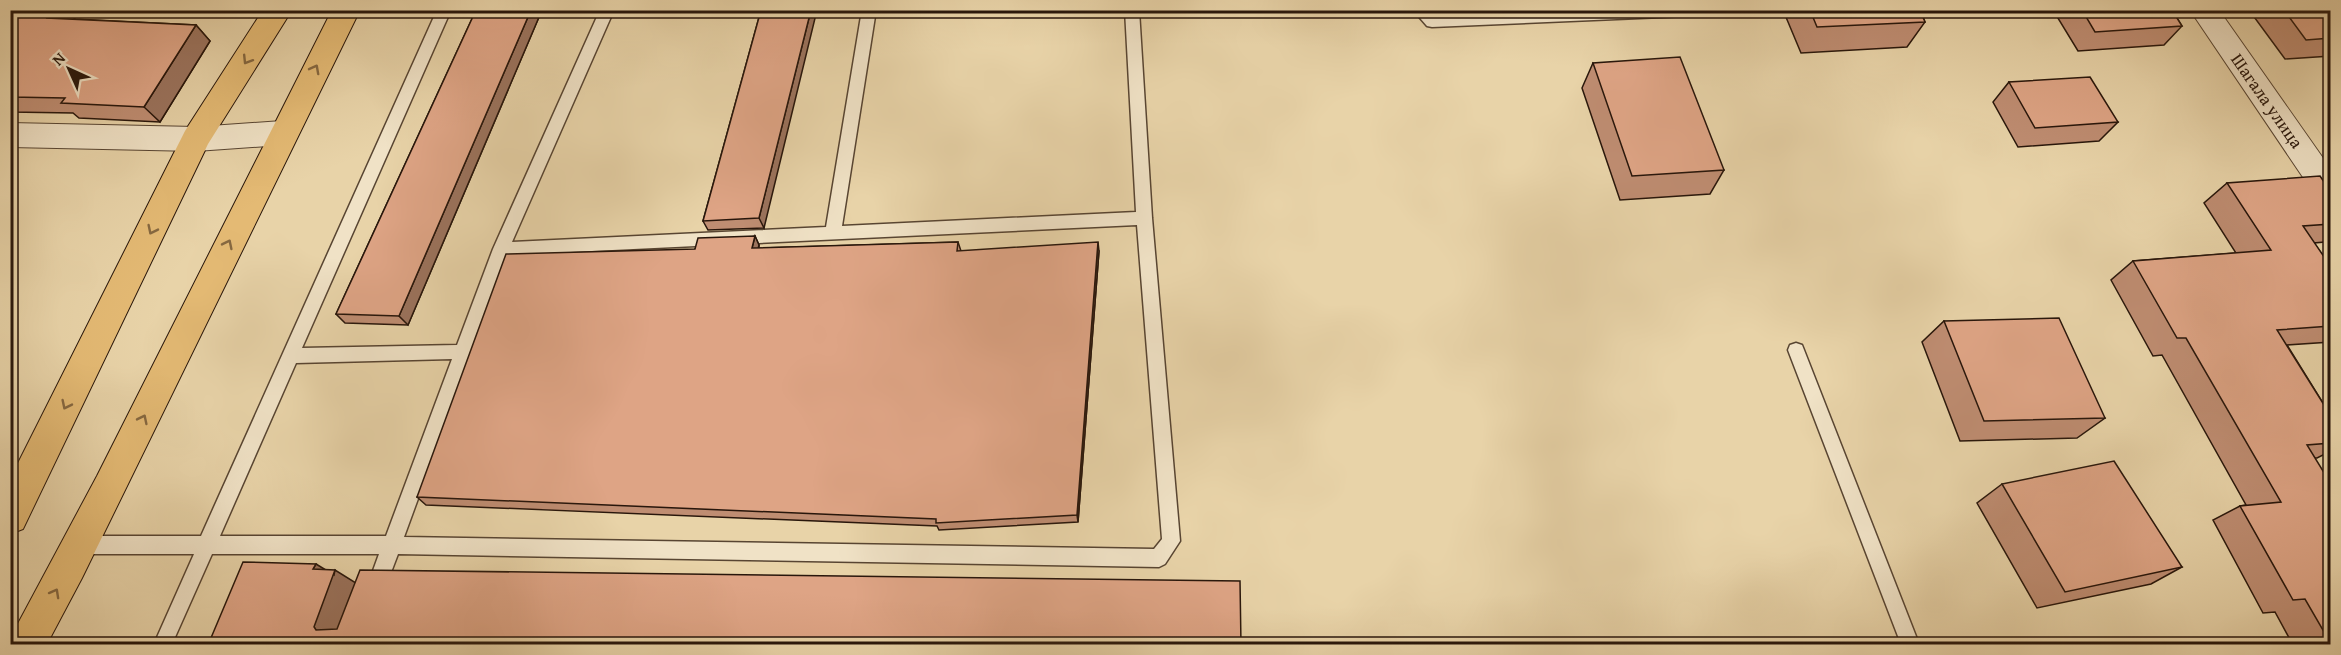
<svg xmlns="http://www.w3.org/2000/svg" width="2341" height="655" viewBox="0 0 2341 655" font-family="'Gentium Book Plus',serif">
  <style>
    .lines { fill: none; stroke-linecap: round; stroke-linejoin: round }
    .lane-casing { stroke: #584532; stroke-width: 3 }
    .street-casing { stroke: #584532; stroke-width: 2 }
    .primary-casing { stroke: #28160b; stroke-width: 2 }
    .lane { fill: #f0e2c6; fill-rule: evenodd }
    .street { fill: #f0e2c6; fill-rule: evenodd }
    .primary { fill: #e4ba74; fill-rule: evenodd }
    .wall { fill: #bf8d72; stroke: #28160b; stroke-width: 1.5 }
    .shaded-wall { fill: #9b735d; stroke: #28160b; stroke-width: 1.5 }
    .building { fill: #dea485; stroke: #28160b; stroke-width: 1.5 }
    .oneway { stroke: #866840 }
    .labels { text-anchor: middle; stroke-width: 4.5; stroke-linejoin: round; paint-order: stroke }
    .street-label { font-size: 18px; fill: #28160b; stroke: #f0e2c6 }
  </style>
  <rect width="100%" height="100%" fill="#e8d3a8"/>
  <filter id="stains"><feTurbulence type="fractalNoise" baseFrequency=".00333" numOctaves="4"/><feColorMatrix values="0 0 0 0 .2 0 0 0 0 .09 0 0 0 0 .02 0 0 0 .5 -.17"/></filter>
  <radialGradient id="worn" r=".72"><stop offset=".6" stop-color="#630" stop-opacity="0"/><stop offset="1" stop-color="#630" stop-opacity=".3"/></radialGradient>
  <g class="lines">
    <defs>
      <path id="lane" d="M437 10H451L302 348 457 345 493 249 600 10H614L512 242 826 227 862 10H876L842 226 1136 212 1125 10H1139L1152 218 1180 541 1165 564 1159 567 398 554 382 596 375 599 368 596 366 590 379 554H212L172 644H154L194 554H82L76 551 73 545 76 539 82 536H201ZM1137 225 1162 539 1154 549 404 537 507 255ZM452 359 386 536H220L296 363Z
        M1413 10H1429L1435 17 1580 10H1717L1710 15 1432 27 1427 26Z
        M1796 343 1802 345 1804 350 1919 644H1901L1788 350 1790 345Z"/>
      <path id="street" d="M2190 10H2219L2330 168V204L2319 201Z
        M282 121 293 125 297 133 293 141 282 145 196 151 10 147V123L196 127Z"/>
      <path id="primary" d="M263 10H292L208 144 23 529 10 534V479L185 131Z
        M332 10H360L82 578 47 644H10L14 631 97 476Z"/>
    </defs>
    <use href="#lane" class="lane-casing"/>
    <use href="#street" class="street-casing"/>
    <use href="#primary" class="primary-casing"/>
    <use href="#lane" class="lane"/>
    <use href="#street" class="street"/>
    <use href="#primary" class="primary"/>
  </g>
  <path class="wall" d="M10 10H80L74 19 196 25 210 41 160 122 79 118 73 113 10 112Z
    M476 10H542L408 325 345 323 336 314Z
    M761 10 764 228 708 230 703 221Z
    M1783 10H1920L1925 22 1907 47 1801 53Z
    M2053 10H2172L2182 26 2164 45 2078 51Z
    M2249 10H2331V56L2285 59Z
    M1593 63 1724 170 1710 194 1620 200 1582 88Z
    M2009 82 2118 122 2099 141 2018 147 1993 102Z
    M2227 183 2331 192V238L2325 242 2314 243 2331 267V342L2287 345 2331 416V451L2317 458H2315L2331 645H2293L2275 612 2263 613 2213 520 2240 506 2246 505 2162 355 2153 356 2111 280 2133 261 2236 253 2204 203Z
    M755 236 759 245V248L958 242 961 251H1099L1078 522 939 530 937 526 426 505 417 497 695 249Z
    M1944 321 2105 418 2077 438 1960 441 1922 342Z
    M2002 484 2182 567 2151 584 2037 608 1977 503Z"/>
  <path class="shaded-wall" d="M52 10H80L64 34 47 18Z
    M531 10H542L408 325 399 316Z
    M811 10H817L764 228 759 218Z
    M196 25 210 41 160 122 144 107Z
    M755 236 759 245 756 257 752 248Z
    M1098 242 1099 251 1078 522 1077 515Z
    M316 564 334 575 335 570 364 588 344 643 316 630 314 627 313 569Z"/>
  <path class="building" d="M10 10H52L47 18 196 25 144 107 61 103 65 98 10 97Z
    M476 10H531L399 316 336 314Z
    M761 10H811L759 218 703 221Z
    M1810 10H1920L1925 22 1817 27Z
    M2082 10H2172L2182 26 2095 32Z
    M2284 10H2331V38L2306 40Z
    M1680 57 1724 170 1632 176 1593 63Z
    M2090 77 2118 122 2035 128 2009 82Z
    M2320 176 2331 192V224L2303 226 2331 267V326L2277 330 2331 416V443L2307 445 2331 484V644L2305 599 2293 600 2240 506 2281 502 2186 338H2177L2133 261 2271 250 2227 183Z
    M755 236 752 248 958 242 957 251 1098 242 1077 515 936 523V519L417 497 506 254 695 249 698 238Z
    M2059 318 2105 418 1984 421 1944 321Z
    M2114 461 2182 567 2065 592 2002 484Z
    M243 562 316 564 313 569 335 570 314 627 316 630 337 629 360 570 1240 581 1241 645H208Z"/>
  <defs><path id="oneway-chevron" d="M-2-3.5L2.5 0L-2 3.5" fill="none" stroke-width="1.6" stroke-linecap="round" stroke-linejoin="round" transform="scale(1.5)"/></defs>
  <g class="oneway">
    <use href="#oneway-chevron" transform="translate(247 60) rotate(122)"/>
    <use href="#oneway-chevron" transform="translate(315 69) rotate(-62)"/>
    <use href="#oneway-chevron" transform="translate(152 230) rotate(116)"/>
    <use href="#oneway-chevron" transform="translate(228 244) rotate(-64)"/>
    <use href="#oneway-chevron" transform="translate(66 405) rotate(116)"/>
    <use href="#oneway-chevron" transform="translate(143 419) rotate(-64)"/>
    <use href="#oneway-chevron" transform="translate(55 593) rotate(-61)"/>
  </g>
  <g class="labels">
    <g class="street-label">
      <text transform="translate(2267 101) rotate(55)" y="6">Шагала улица</text>
    </g>
  </g>
  <rect width="2341" height="655" fill="none" stroke="#e8d3a8" stroke-width="36"/>
  <rect x="12" y="12" width="2317" height="631" fill="none" stroke="#28160b" stroke-width="3"/>
  <rect x="18" y="18" width="2305" height="619" fill="none" stroke="#28160b" stroke-width="1.5"/>
  <g transform="translate(69 69) rotate(315)" stroke="#f0e2c6" stroke-width="4.5" paint-order="stroke">
  <path d="M0-4.5L10 22L0 15L-10 22Z" fill="#28160b"/>
  <text y="-9" font-size="16" font-weight="bold" text-anchor="middle" fill="#28160b">N</text>
  </g>
  <rect width="100%" height="100%" filter="url(#stains)"/>
  <rect width="100%" height="100%" fill="url(#worn)"/>
</svg>
